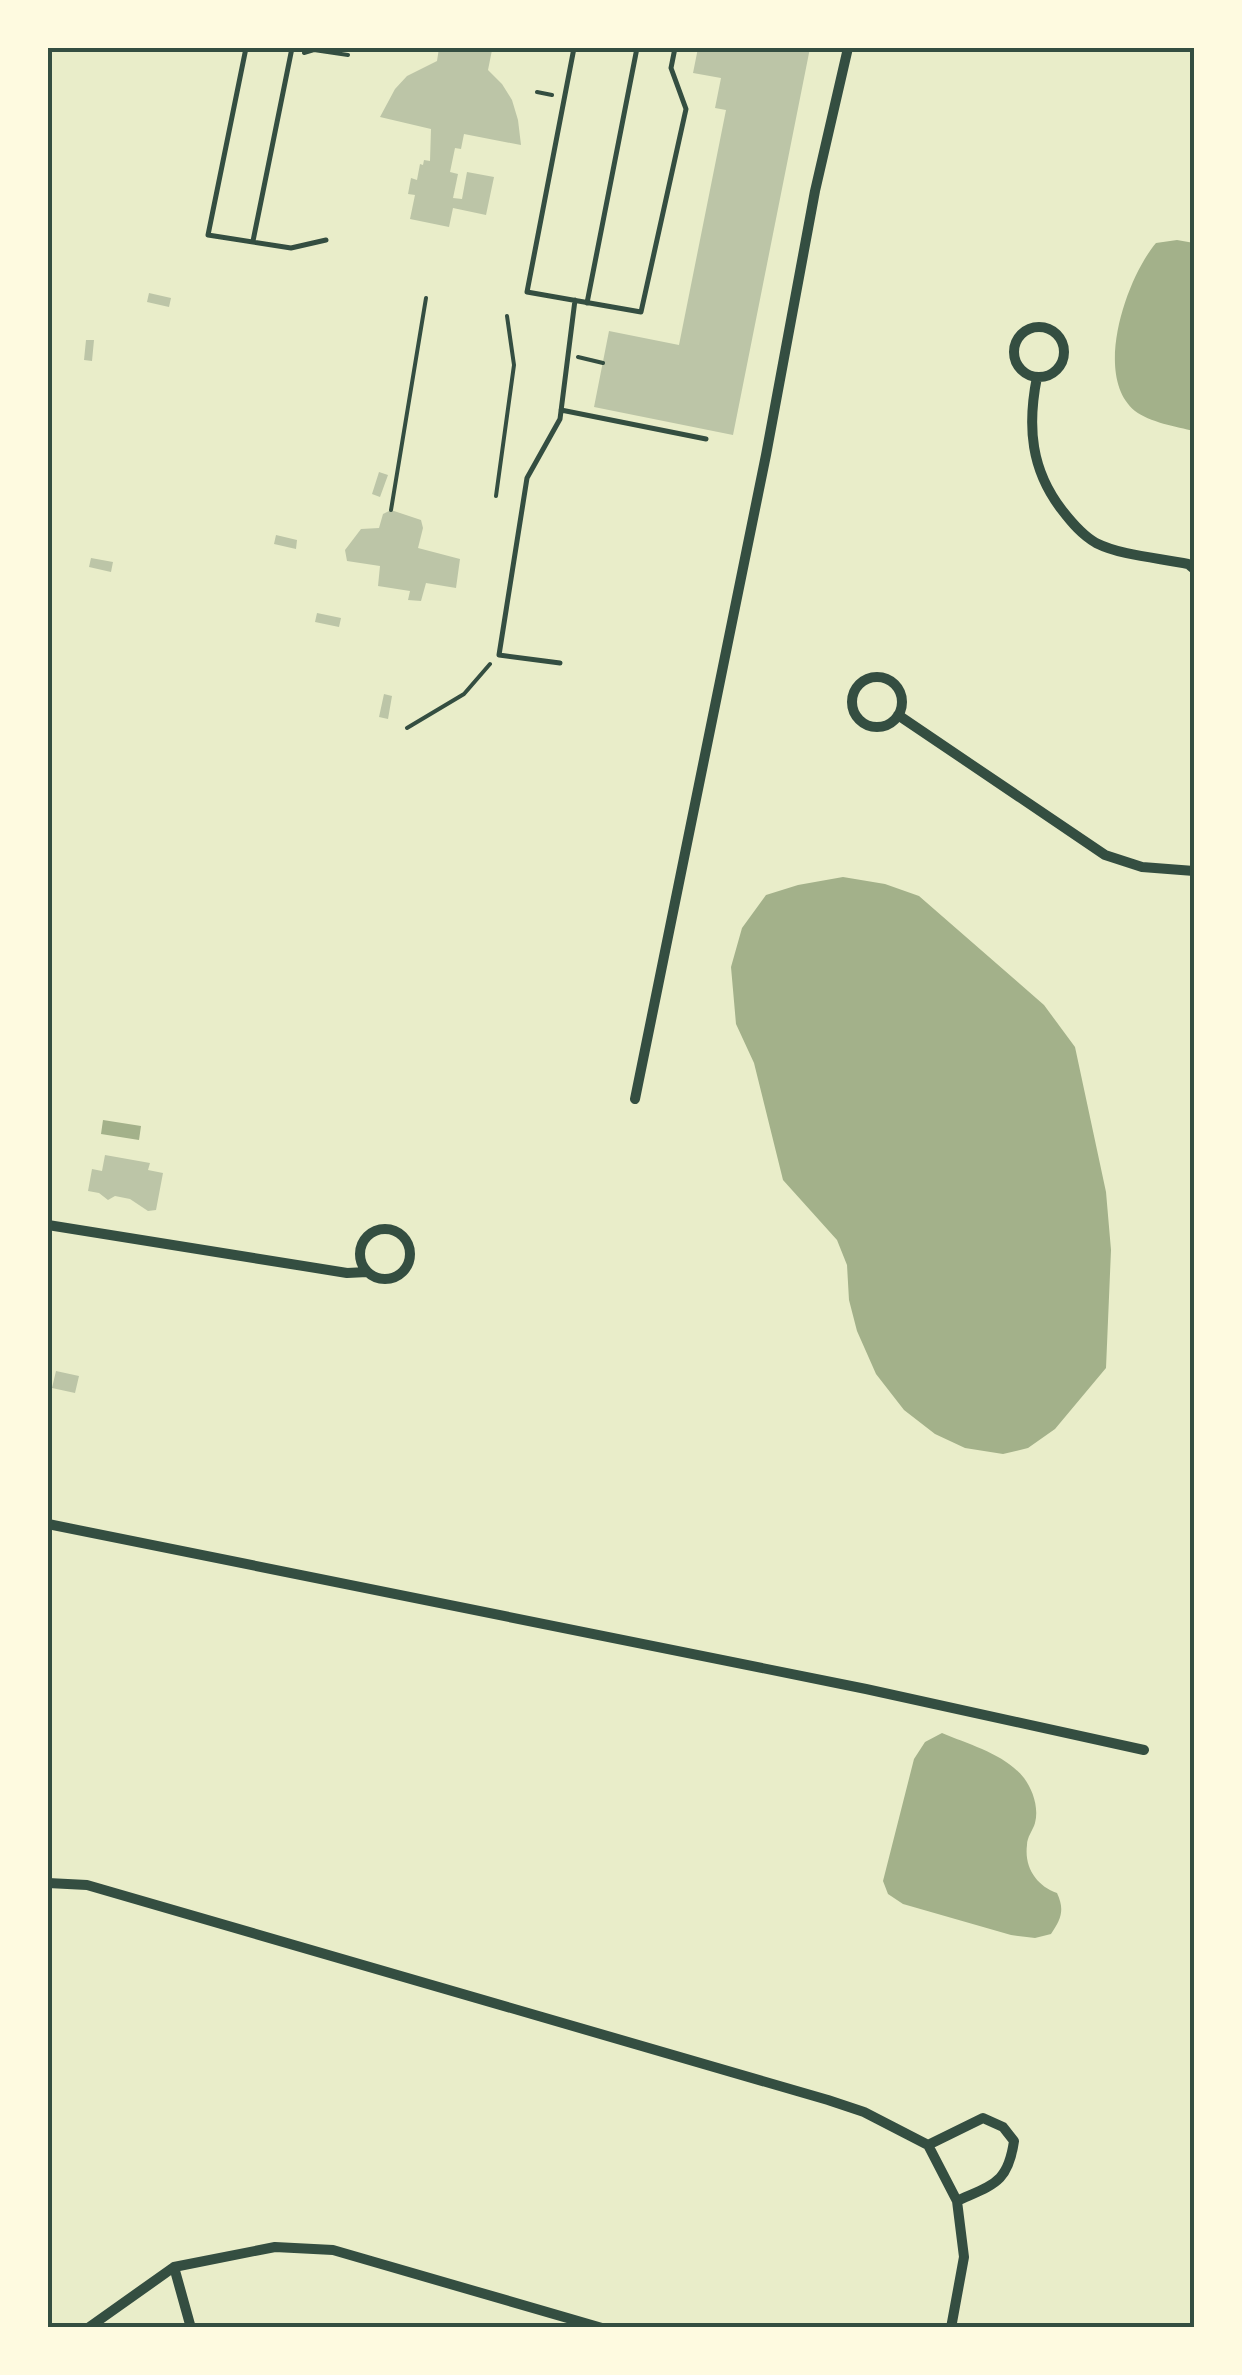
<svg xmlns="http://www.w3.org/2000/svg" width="1242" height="2375" viewBox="0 0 1242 2375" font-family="Lato,sans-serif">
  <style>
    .water { fill: #a3b18a }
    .building { fill: #bcc5a7 }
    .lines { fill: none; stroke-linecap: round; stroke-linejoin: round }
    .path { stroke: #344e41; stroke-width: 4 }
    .service { stroke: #344e41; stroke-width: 5 }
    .minor { stroke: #344e41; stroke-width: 10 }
    .neatline { fill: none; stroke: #344e41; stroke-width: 4 }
  </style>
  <rect width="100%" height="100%" fill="#e9edc9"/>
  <path class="water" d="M1177 240 1194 243V431C1177 427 1149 422 1135 411 1092 376 1127 277 1156 243Z
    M843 877 885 884 919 896 1044 1005 1075 1047 1106 1192 1111 1250 1106 1368 1055 1429 1028 1448 1003 1454 965 1448 935 1434 904 1410 876 1374 857 1331 849 1300 847 1265 837 1240 783 1180 754 1063 736 1024 731 967 742 928 766 895 798 885Z
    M103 1120 141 1126 139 1140 101 1134Z
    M942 1733C970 1745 1005 1754 1024 1778 1033 1790 1039 1808 1035 1823 1033 1830 1027 1837 1027 1845 1024 1868 1037 1886 1057 1893 1065 1910 1061 1919 1051 1934L1035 1938 1011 1935 903 1904 888 1894 883 1881 914 1759 925 1742Z"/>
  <path class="building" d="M439 48 492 50 488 70 502 84 512 100 518 120 521 145 464 134 461 149 455 148 450 172 458 174 453 198 462 199 467 172 494 177 486 215 453 208 449 227 410 219 415 195 408 194 411 178 417 180 420 164 423 165 424 160 430 161 431 129 380 117 395 89 407 76 437 61Z
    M698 48H810L733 435 594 407 609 331 679 345 726 110 715 108 721 78 693 73Z
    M149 293 171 298 169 307 147 302Z
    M86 340H94L92 361 84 360Z
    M379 472 388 475 380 497 372 494Z
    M391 510 421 520 423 528 418 548 460 559 456 588 426 583 421 601 408 600 410 591 378 586 380 566 347 561 345 550 361 529 379 528 383 514Z
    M276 535 297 540 296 549 274 544Z
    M91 558 113 562 111 572 89 567Z
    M317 613 341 618 339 627 315 622Z
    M384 694 392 696 388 719 379 717Z
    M105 1155 150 1163 148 1170 163 1173 156 1210 148 1211 130 1199 115 1196 108 1200 99 1193 88 1191 92 1169 102 1171Z
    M56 1371 79 1376 75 1393 52 1388Z"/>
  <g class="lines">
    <path class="path" d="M304 53 314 50 348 55
      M537 92 552 95
      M578 357 603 363
      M496 496 514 365 507 316
      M391 510 426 298
      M407 728 464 694 490 664"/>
    <path class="service" d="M246 48 208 235 291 248 326 240
      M574 48 527 292 641 312 686 109 671 68 675 48
      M253 241 292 48
      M587 303 637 48
      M561 410 706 439
      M560 663 499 655 527 478 560 419 575 300"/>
    <path class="minor" d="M1014 352a25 25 0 1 1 50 0a25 25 0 1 1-50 0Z
      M1037 377C1027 427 1031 470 1062 510 1072 523 1082 535 1096 543 1122 556 1160 558 1188 564L1194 569
      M852 702a25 25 0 1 1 50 0a25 25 0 1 1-50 0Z
      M898 715 1105 855 1142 867 1194 871
      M635 1099 766 455 815 191 848 48
      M48 1225 347 1273 367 1272
      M360 1254a25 25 0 1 1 50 0a25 25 0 1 1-50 0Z
      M48 1524 866 1689 1144 1750
      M48 1883 87 1885 828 2100 864 2112 928 2145 957 2201 964 2257 951 2328
      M928 2145 983 2118 1003 2127 1014 2141C1008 2183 994 2184 957 2201
      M174 2267 191 2328
      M88 2328 174 2267 275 2247 333 2250 602 2328"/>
  </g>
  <rect width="1242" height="2375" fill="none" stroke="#fefae0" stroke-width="100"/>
  <rect x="50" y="50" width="1142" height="2275" class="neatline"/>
</svg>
